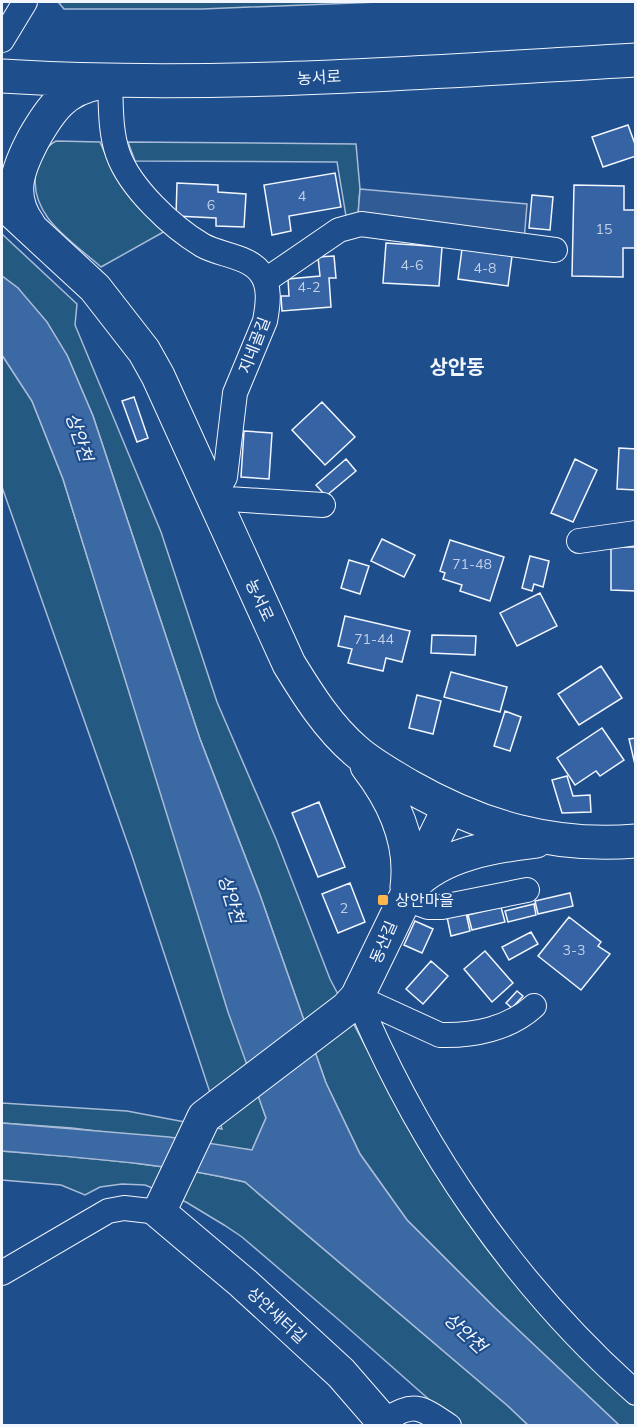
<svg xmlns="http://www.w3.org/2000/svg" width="637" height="1427" viewBox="0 0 637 1427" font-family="Mulish,'Noto Sans KR',sans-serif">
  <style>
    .green { fill: #245a82; stroke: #a8bbd7; stroke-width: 1.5 }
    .parking { fill: #305b95; stroke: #a8bbd7; stroke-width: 1.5 }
    .water { fill: #3b69a3; stroke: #a8bbd7; stroke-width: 1.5 }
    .building { fill: #3563a3; stroke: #f2f6ff; stroke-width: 1.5 }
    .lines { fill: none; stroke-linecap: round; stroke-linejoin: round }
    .street-casing { stroke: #f2f6ff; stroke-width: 26 }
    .secondary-casing { stroke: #f2f6ff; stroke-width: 35 }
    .street { stroke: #1f4e8c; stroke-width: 24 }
    .secondary { stroke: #1f4e8c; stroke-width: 33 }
    .poi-dot { fill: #ffb74d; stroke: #1f4e8c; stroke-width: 2 }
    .labels { text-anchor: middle; stroke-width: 4.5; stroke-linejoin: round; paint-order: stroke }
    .number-label { font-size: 14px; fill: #c3d1e8 }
    .street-label { font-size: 16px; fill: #f2f6ff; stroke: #1f4e8c }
    .poi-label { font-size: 16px; fill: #f2f6ff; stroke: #1f4e8c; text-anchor: start }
    .water-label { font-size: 18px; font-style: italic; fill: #f2f6ff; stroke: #1f4e8c }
    .quarter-label { font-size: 20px; font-weight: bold; fill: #f2f6ff; stroke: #1f4e8c }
  </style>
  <rect width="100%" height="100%" fill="#1f4e8c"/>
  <path class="green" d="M62 2H379L202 9H64L59 3Z
    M56 141 100 142 110 165 167 230 101 267C72 241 28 216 36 171 38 158 45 147 56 141Z
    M128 142 356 144 360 189 358 215 346 216 337 162 135 161Z
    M2 234 77 304 75 325 161 532 217 702 276 839 330 979 410 1131 635 1404V1425H619L495 1308 407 1220 360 1154 326 1083 260 895 200 739 93 416 67 355 18 288 2 276Z
    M2 355 32 401 63 479 197 909 266 1118 252 1150 72 1128 2 1123V1103L127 1111 222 1129 132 856 2 487Z
    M2 1151C83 1158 165 1163 245 1182L508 1406 528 1425H458L339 1320 242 1237 224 1225 186 1202 145 1185 122 1184 100 1187 85 1195 61 1185 2 1180Z"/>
  <path class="parking" d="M360 189 527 204 524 241 358 215Z"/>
  <path class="water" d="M2 276 18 288 47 322 67 355 93 416 200 739 260 895 326 1083 360 1154 407 1220 495 1308 619 1425H528L508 1406 245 1182C165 1163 83 1158 2 1151V1123L169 1137 252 1150 266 1118 228 1012 63 479 32 401 2 355Z"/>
  <path class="building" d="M628 125 636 147V156L603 167 592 137Z
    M335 173 341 207 289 216 291 231 272 235 264 185Z
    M177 183 218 185V192L246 194 244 227 216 226V218L176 216Z
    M574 185 624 186V210H636V248H623V277L572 276Z
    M532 195 553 197 550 230 529 228Z
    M386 243 442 247 439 286 383 283Z
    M462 249 512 256 508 286 458 279Z
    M334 256 336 278H329L331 307 282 311 281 296H289L288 279 320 276 318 257Z
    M134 397 148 438 137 442 122 401Z
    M322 402 355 437 325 465 292 430Z
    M244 431 272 433 269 479 241 477Z
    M619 448 636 449V490L617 489Z
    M346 459 356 471 326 496 316 485Z
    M575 459 597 470 573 522 551 513Z
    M382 539 415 555 404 577 371 561Z
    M450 540 504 557 490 601 460 591 462 585 443 579 445 573 440 571Z
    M611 547H636V591L611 590Z
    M530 556 549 561 543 587 534 584 532 591 522 588Z
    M349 560 369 566 360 594 341 588Z
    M540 593 557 626 517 646 500 613Z
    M345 616 410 631 402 662 386 658 383 671 348 663 352 649 338 646Z
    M432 635 476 636 475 655 431 653Z
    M601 666 622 698 579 725 558 694Z
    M451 672 507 687 500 712 444 697Z
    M417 695 441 701 433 734 409 728Z
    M505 711 521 717 510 751 494 746Z
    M602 728 624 760 600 776 596 771 575 785 557 758Z
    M636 738V769L629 739Z
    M567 776 573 796 590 795 591 812 562 813 552 780Z
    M319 802 345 867 318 877 292 813Z
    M350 883 365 922 338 933 322 894Z
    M570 893 573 906 538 914 535 901Z
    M534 904 536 915 508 922 505 911Z
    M501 907 505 922 472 930 468 915Z
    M466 913 470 931 451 936 447 917Z
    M569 917 601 942 598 946 610 954 581 990 538 956Z
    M415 921 433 929 422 953 404 945Z
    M531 932 538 944 509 960 502 947Z
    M485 951 513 983 492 1002 464 969Z
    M431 961 448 976 423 1004 406 989Z
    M517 991 523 996 512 1008 506 1003Z"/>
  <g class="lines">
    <defs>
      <path id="street" d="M2 40 25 2
        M110 81C111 105 110 132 118 154 130 188 172 227 202 245 219 255 248 256 260 272 271 285 268 305 265 321L235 393 225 477 213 498
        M266 280 339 230 361 224 555 250
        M213 498 323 505
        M579 541 636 533
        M403 898 428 907H442L527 890
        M357 997C420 1147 514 1285 636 1393
        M357 997 440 1035C473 1036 509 1029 534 1006
        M2 1273 108 1211 124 1208 159 1212
        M384 1421C414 1401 421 1407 449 1426"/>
      <path id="secondary" d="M2 76C213 89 424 72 636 60
        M2 202 95 288 144 351 158 376 289 664C308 695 328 727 356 751 372 765 391 775 409 786 481 827 553 848 636 841
        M29 225C7 195 18 168 34 138 50 110 64 89 98 83
        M367 766C394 801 413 841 407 887
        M412 886C442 854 494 846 536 841
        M387 1426 341 1373 243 1283 159 1212 204 1117 346 1009 357 997 449 808"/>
    </defs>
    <use href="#street" class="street-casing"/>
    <use href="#secondary" class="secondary-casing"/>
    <use href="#street" class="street"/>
    <use href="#secondary" class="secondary"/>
  </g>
  <rect class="poi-dot" x="377" y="894" width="12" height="12" rx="3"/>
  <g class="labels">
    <g class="number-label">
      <text x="302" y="201">4</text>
      <text x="211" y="210">6</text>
      <text x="604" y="234">15</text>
      <text x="412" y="270">4-6</text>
      <text x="485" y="273">4-8</text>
      <text x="309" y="292">4-2</text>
      <text x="472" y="569">71-48</text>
      <text x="374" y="644">71-44</text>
      <text x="344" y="913">2</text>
      <text x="574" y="955">3-3</text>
    </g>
    <g class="street-label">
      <text transform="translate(319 77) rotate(-3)" y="6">농서로</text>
      <text transform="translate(254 345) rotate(-69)" y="6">지네골길</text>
      <text transform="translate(260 600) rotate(65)" y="6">농서로</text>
      <text transform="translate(383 942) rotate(-67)" y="6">동산길</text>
      <text transform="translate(277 1315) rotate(43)" y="6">상안새터길</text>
    </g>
    <g class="poi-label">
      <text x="395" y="906">상안마을</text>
    </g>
    <g class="water-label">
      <text transform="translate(79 437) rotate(72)" y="6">상안천</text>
      <text transform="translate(231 899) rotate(73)" y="6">상안천</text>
      <text transform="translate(465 1333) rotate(43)" y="6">상안천</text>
    </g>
    <g class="quarter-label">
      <text x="457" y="374">상안동</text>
    </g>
  </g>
  <rect width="637" height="1427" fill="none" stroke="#f2f6ff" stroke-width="6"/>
</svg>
